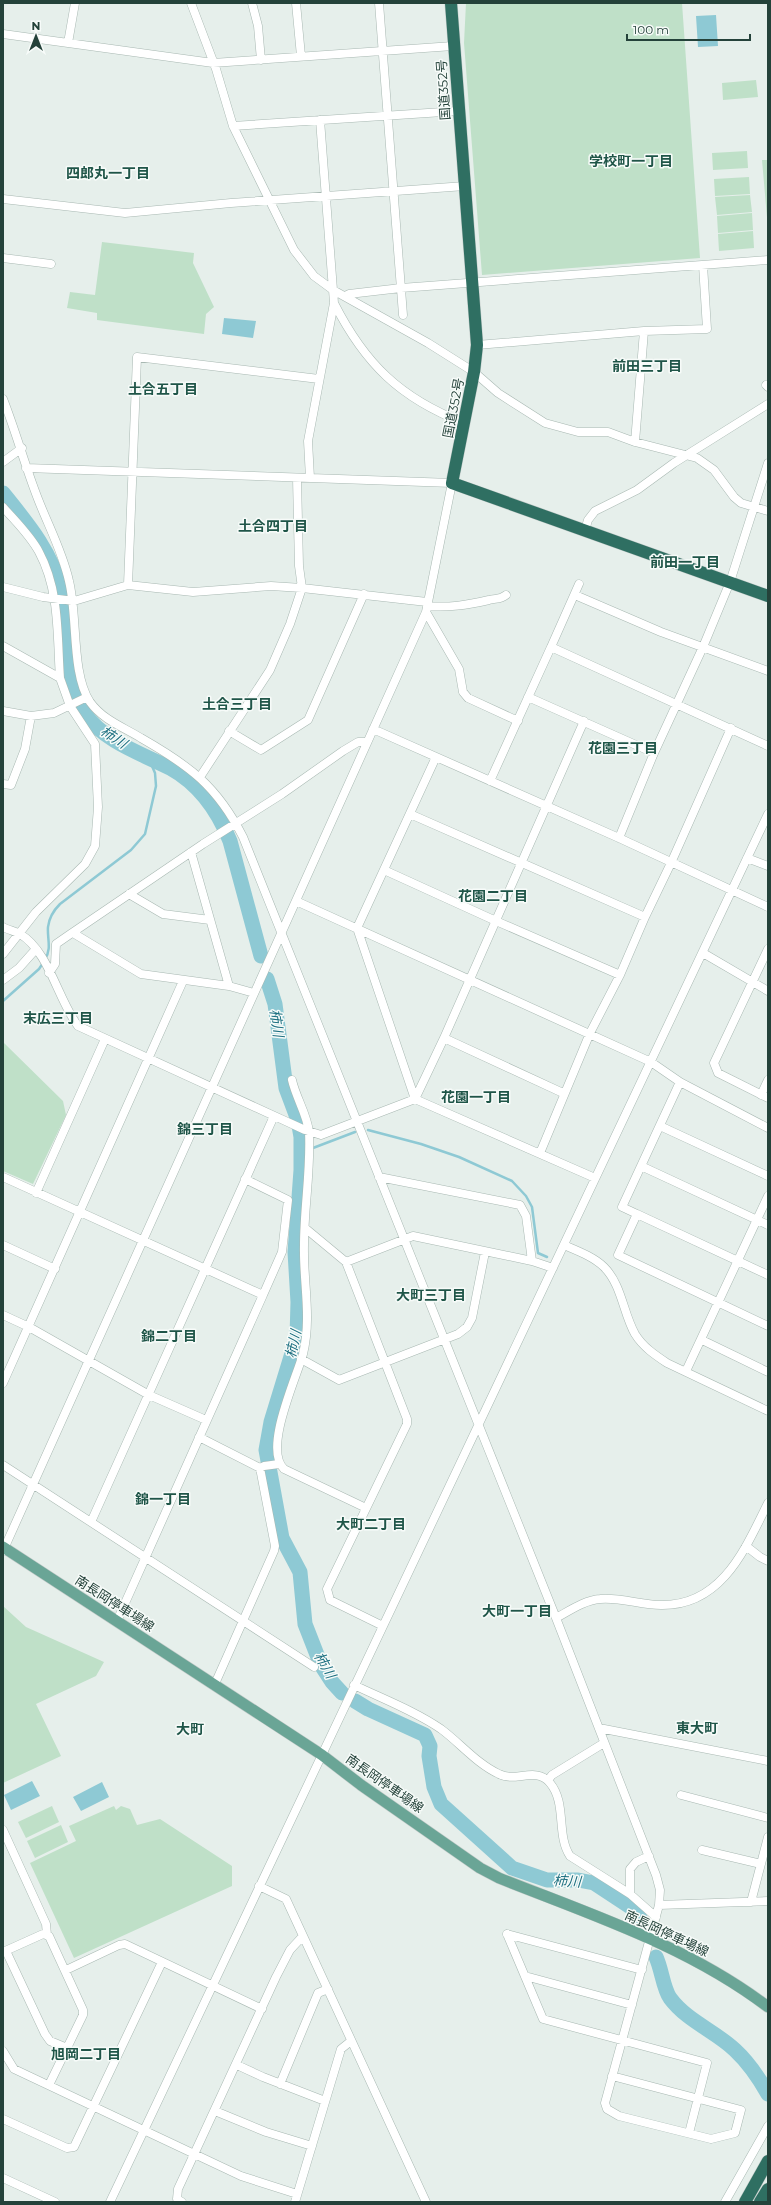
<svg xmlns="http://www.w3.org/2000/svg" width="771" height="2205" viewBox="0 0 771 2205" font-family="Montserrat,'Noto Sans JP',sans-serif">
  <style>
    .green { fill: #bfe0c8 }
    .water { fill: #8ec9d4 }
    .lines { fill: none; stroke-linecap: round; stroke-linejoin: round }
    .stream { stroke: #8ec9d4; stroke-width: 2.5 }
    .river { stroke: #8ec9d4; stroke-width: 15 }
    .minor-casing { stroke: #a8b8b2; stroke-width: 9 }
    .major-casing { stroke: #c2cac8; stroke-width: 12 }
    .highway-casing { stroke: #c2cac8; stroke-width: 13 }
    .minor { stroke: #fff; stroke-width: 8 }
    .major { stroke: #6aa596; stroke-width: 11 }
    .highway { stroke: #2f6f62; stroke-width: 12 }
    .labels { text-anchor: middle; stroke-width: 3; stroke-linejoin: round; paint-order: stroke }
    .street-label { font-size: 13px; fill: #24423a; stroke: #f7fbf9 }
    .neighbourhood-label { font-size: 14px; font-weight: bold; fill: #1f5548; stroke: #f7fbf9 }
    .water-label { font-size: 14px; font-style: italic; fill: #1c6f80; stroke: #f7fbf9 }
  </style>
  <rect width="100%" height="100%" fill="#e6efeb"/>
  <path class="green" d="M466 3H682L700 258 482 275 464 43Z
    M756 80 758 97 723 100 722 83Z
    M747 151 748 168 713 170 712 153Z
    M762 160H768V229Z
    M749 177 750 194 715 196 714 179Z
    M750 195 752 212 717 215 715 197Z
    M752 213 753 230 718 233 717 216Z
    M753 231 754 248 719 251 718 234Z
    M102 242 194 253 193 263 214 307 206 314 204 334 97 320V313L67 308 70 292 95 295Z
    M3 1042 63 1101 66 1115 33 1184 3 1171Z
    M3 1606 26 1627 104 1662 96 1676 36 1704 61 1756 3 1783Z
    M52 1806 59 1822 26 1838 18 1822Z
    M114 1806 116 1810 121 1806 130 1809 137 1825 160 1819 232 1866V1886L74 1958 30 1863 76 1841 69 1826Z
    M61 1825 68 1842 35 1858 27 1841Z"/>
  <path class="water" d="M716 15 718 46 698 47 696 16Z
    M224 318 256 321 253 338 222 334Z
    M32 1781 40 1796 11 1810 4 1795Z
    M102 1782 109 1797 81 1811 73 1797Z"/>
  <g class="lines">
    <path class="stream" d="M45 959C52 949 47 938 48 927 49 918 54 910 60 904L131 850 145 834 156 786 155 773 149 759
      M3 1001 39 969 43 963
      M368 1130 421 1144 459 1157 512 1181 526 1196 532 1207 538 1253 547 1257
      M301 1148H304
      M313 1148 355 1132"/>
    <path class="river" d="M3 493C28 524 51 551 61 590 71 631 57 677 84 713 105 742 140 753 170 768 199 784 218 811 230 841L261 956
      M267 979 275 1004 286 1088 298 1120 301 1137V1170L295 1252 298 1302 297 1337 271 1422 266 1450 282 1538 300 1572 305 1624 321 1665 332 1682 342 1693
      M355 1701 368 1709 425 1735 430 1746 429 1756 434 1787 441 1804 512 1868 547 1880H578L594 1883 635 1910 640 1918
      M656 1957C662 1970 663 1988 670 1998 687 2021 715 2031 735 2050 749 2063 759 2078 768 2094"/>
    <defs>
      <path id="minor" d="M191 3 216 69 233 126 294 250 314 276 333 290 428 343 474 372 498 393 545 423 578 432H608L635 442 697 458 714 470 734 497 741 503 768 511
        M252 3 258 26 261 60
        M296 3 301 56
        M379 3 403 315
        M3 34 213 63 453 46
        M68 43 75 3
        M233 126 458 111
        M3 199 125 213 231 203 465 186
        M3 258 51 264
        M345 296 349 294 401 288 768 260
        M334 303C365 364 400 398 464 423
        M477 345 644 331 707 329 703 265
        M766 385 768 387
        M3 399C16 432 25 466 38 499 48 525 63 553 69 581 78 617 71 673 90 702 103 720 123 727 141 738 190 766 217 786 243 837L556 1618 656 1875 660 1890 659 1905 605 2103 607 2109 619 2116 711 2139 735 2133 741 2110 612 2076
        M635 442 644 331
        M3 462 22 448
        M310 478 308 441 334 303 320 120
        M3 507C15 521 30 535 39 552 60 591 57 636 60 678
        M585 530 588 520 595 511 637 490 674 463 768 404
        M128 585 137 357 319 379
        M3 587 43 597 74 601 128 585 193 592 271 586 302 588 427 602
        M575 595 661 632 768 671
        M427 606C449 608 467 605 489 600 496 598 500 600 506 595
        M426 612 459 669 463 692 468 698 518 721
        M3 646 60 678 70 706 95 744 98 807 95 846 85 864 36 912 3 954
        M551 647 579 584
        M528 697 654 753
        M3 711 31 716 54 713 87 697
        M373 729 619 838 768 907
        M229 731 261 750 308 720 364 594
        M436 757 357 928 415 1099 595 1178
        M200 777 270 670 290 624 302 588 299 566 297 478
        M490 781 551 647 768 746
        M3 784 11 785 25 749 31 716
        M410 814 645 917
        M619 838 654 753 703 647 730 582 768 463
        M191 852 229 986
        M747 858 768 866
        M384 870 496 921 620 975
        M129 894 163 914 210 920
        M296 901 651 1062 680 1082 768 1128
        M3 927C8 930 15 931 20 934 49 951 58 1000 78 1026L305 1130 321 1135 415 1099 444 1038 584 721
        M73 933 141 974 229 986 254 993
        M768 949 714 1063 718 1073 768 1098
        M703 953 768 991
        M49 973 55 964 56 944 69 935 203 844 282 794 343 751 358 742H366
        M3 980 19 968 36 949
        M444 1038 563 1093
        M292 1080C296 1098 307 1114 309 1132 311 1170 304 1207 304 1245 303 1282 312 1317 303 1354 296 1379 263 1449 284 1469L366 1508
        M680 1082 622 1207 637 1214 618 1255 768 1326
        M761 1095 768 1080
        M660 1126 768 1176
        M540 1153 590 1033 620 975 645 917 671 863 731 728
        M641 1166 768 1225
        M3 1177 263 1295 117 1621
        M379 1177 520 1205 526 1216 532 1261
        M245 1179 288 1200 282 1252 263 1295
        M36 1193 105 1039
        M637 1214 768 1275
        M305 1228 346 1262 407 1419V1424L327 1589 330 1600 383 1626
        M3 1245 55 1269
        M564 1245C578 1251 594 1257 604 1267 622 1285 623 1313 635 1334 643 1347 655 1355 667 1363L768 1411
        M346 1262 413 1236 532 1261 553 1268
        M3 1315 29 1327 149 1395 206 1420
        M702 1340 768 1372
        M301 1359 339 1380 458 1334 467 1327 472 1318 485 1252
        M686 1371 768 1196
        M3 1383 183 981
        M199 1437 260 1468 264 1466 279 1464
        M3 1465 314 1667
        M91 1522 274 1116
        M746 1546 760 1557 768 1561
        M3 1551 426 612 452 483 26 468
        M556 1618C569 1611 585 1600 600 1599 620 1597 641 1605 661 1605 722 1606 745 1549 768 1503
        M354 1685C383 1699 415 1711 441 1729 460 1743 477 1764 499 1774 515 1783 536 1766 550 1783 567 1803 556 1835 570 1856L630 1894 656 1917
        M214 1686 274 1551 275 1546 260 1468
        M599 1728 768 1761
        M548 1780 552 1775 604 1743
        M681 1795 768 1818
        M3 1830 46 1924 47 1935
        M702 1850 761 1864
        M259 1886 286 1899 426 2202
        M630 1894V1869L636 1862 649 1856
        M751 1902 768 1837
        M659 1905 768 1901
        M507 1934 543 2019 707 2063 689 2133
        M507 1934 642 1970
        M6 1951 45 2034 50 2041 67 2048
        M3 1952 43 1934 49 1936 83 2010V2015L49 2085
        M66 1970 119 1945 125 1944 262 2009
        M525 1976 632 2005
        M3 2051 14 2069 241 2176 297 2194
        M237 2065 263 2077 325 2101
        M280 2084 318 1993 328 1989
        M215 2111 266 2132 312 2146
        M3 2119 67 2148 74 2147 162 1962
        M3 2178 55 2202
        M110 2202 768 814
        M182 2202 177 2199 178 2189 276 1977 290 1950 302 1937
        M295 2202 341 2049 351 2041
        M725 2202 768 2126"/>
      <path id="major" d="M3 1547 322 1755 361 1785 480 1868 499 1878C592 1915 688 1946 768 2007"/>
      <path id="highway" d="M451 3 477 345 474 372 452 483 768 596
        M745 2202 768 2161
        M760 2202 768 2189"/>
    </defs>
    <use href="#minor" class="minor-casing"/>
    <use href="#major" class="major-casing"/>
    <use href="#highway" class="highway-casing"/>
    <use href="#minor" class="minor"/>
    <use href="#major" class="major"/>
    <use href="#highway" class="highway"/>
  </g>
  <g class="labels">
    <g class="street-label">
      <text transform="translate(443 90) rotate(-94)" y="5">国道352号</text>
      <text transform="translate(453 408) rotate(-79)" y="5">国道352号</text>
      <text transform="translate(115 1603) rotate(33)" y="5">南長岡停車場線</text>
      <text transform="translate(385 1783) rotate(35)" y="5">南長岡停車場線</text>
      <text transform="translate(667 1933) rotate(25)" y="5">南長岡停車場線</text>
    </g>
    <g class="neighbourhood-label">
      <text x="631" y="166">学校町一丁目</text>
      <text x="108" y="178">四郎丸一丁目</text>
      <text x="647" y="371">前田三丁目</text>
      <text x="163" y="394">土合五丁目</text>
      <text x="273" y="531">土合四丁目</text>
      <text x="685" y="567">前田一丁目</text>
      <text x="237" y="709">土合三丁目</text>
      <text x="623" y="753">花園三丁目</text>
      <text x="493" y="901">花園二丁目</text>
      <text x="58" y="1023">末広三丁目</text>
      <text x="476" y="1102">花園一丁目</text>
      <text x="205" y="1134">錦三丁目</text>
      <text x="431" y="1300">大町三丁目</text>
      <text x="169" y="1341">錦二丁目</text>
      <text x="163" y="1504">錦一丁目</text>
      <text x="371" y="1529">大町二丁目</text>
      <text x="517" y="1616">大町一丁目</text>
      <text x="697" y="1733">東大町</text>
      <text x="190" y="1734">大町</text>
      <text x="86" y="2059">旭岡二丁目</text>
    </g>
    <g class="water-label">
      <text transform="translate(114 737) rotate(33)" y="5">柿川</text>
      <text transform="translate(277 1023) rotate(82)" y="5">柿川</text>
      <text transform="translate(293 1344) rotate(-78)" y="5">柿川</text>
      <text transform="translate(325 1665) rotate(60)" y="5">柿川</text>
      <text transform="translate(567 1881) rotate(3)" y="5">柿川</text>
    </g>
  </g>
  <rect width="771" height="2205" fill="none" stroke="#24423a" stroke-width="8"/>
  <g transform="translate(36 36)" stroke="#f7fbf9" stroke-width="3" paint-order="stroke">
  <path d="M0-3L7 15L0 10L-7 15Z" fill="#24423a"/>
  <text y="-6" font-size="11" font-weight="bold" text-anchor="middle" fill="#24423a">N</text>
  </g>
  <path d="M627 34v6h123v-6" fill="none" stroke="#24423a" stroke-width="2"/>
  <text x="633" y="34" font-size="12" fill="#24423a" stroke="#f7fbf9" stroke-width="3" paint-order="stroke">100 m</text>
</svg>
